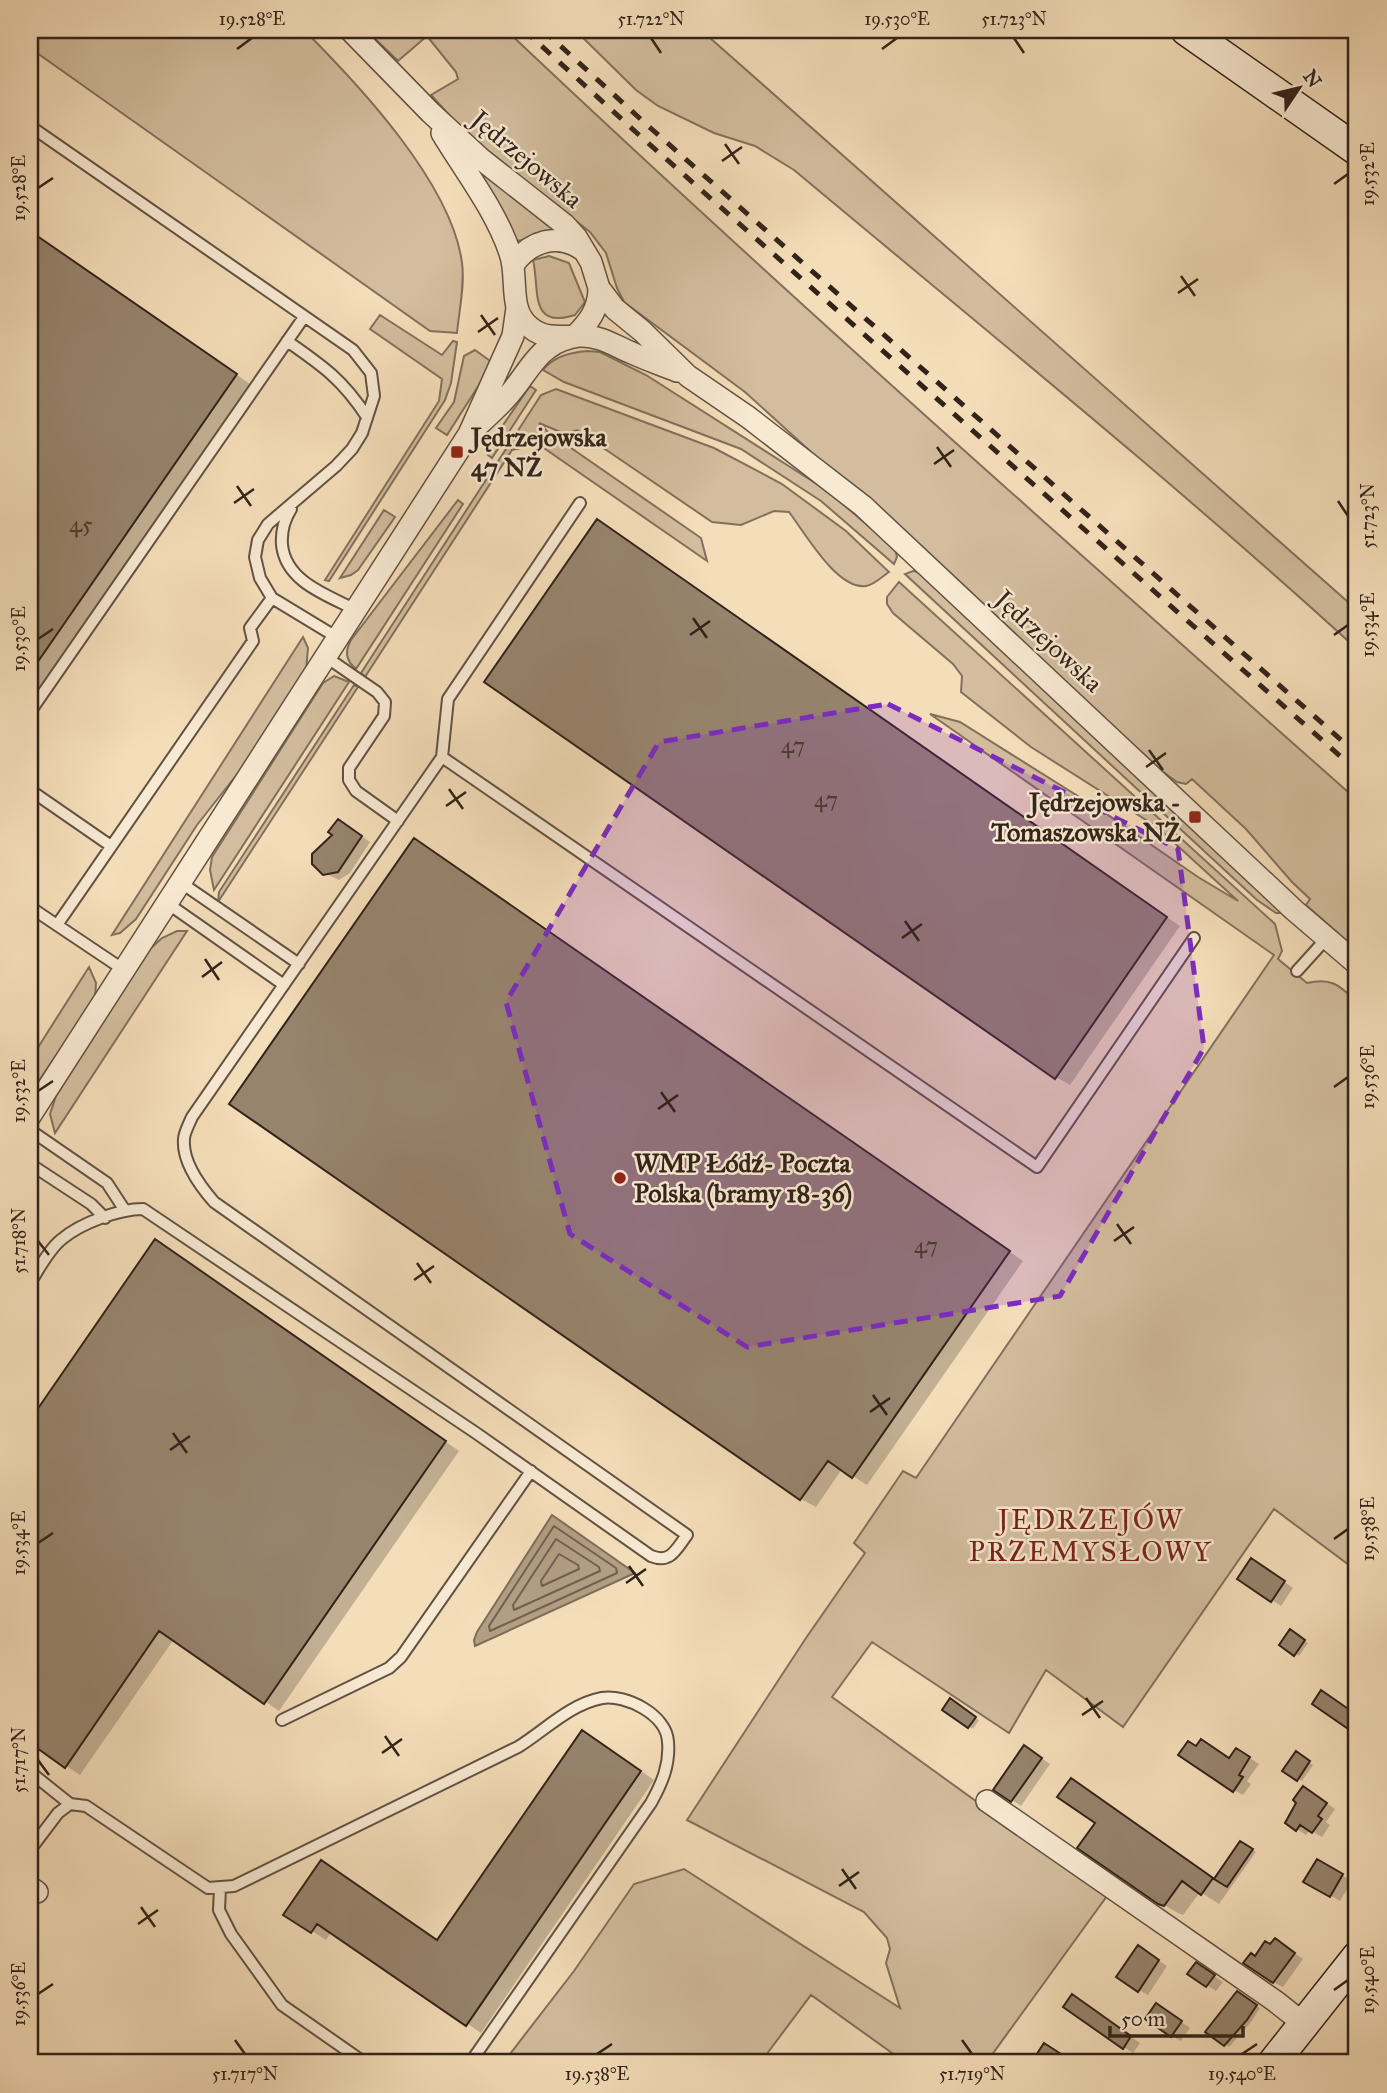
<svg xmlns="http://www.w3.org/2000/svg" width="1387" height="2093" viewBox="0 0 1387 2093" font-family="'IM FELL Great Primer',serif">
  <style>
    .green { fill: #d3bd9e; stroke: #82705c; stroke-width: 2 }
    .water { fill: #b29e83; stroke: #7f6d59; stroke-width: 2 }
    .shadow { fill: #0003 }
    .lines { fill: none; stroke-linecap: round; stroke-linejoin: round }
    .shore { stroke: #72604e; stroke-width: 2 }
    .building { fill: #97846d; stroke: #32231a; stroke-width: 2 }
    .lane-casing { stroke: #625242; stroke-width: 14 }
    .street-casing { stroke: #625242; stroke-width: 24 }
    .secondary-casing { stroke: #32231a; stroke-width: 33 }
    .lane { stroke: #f8e9d2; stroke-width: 10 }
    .street { stroke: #f8e9d2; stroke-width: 21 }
    .secondary { stroke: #f8e9d2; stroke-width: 30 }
    .rail { stroke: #32231a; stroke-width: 5; stroke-dasharray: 12 12; stroke-linecap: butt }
    .marked { fill: #7b2cbf; fill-opacity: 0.2; stroke: #7b2cbf; stroke-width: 5; stroke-dasharray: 14 9; stroke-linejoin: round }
    .ticks { fill: none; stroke: #32231a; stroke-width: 2.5 }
    .poi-dot { fill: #8f2418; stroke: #f8e9d2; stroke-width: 2.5 }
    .labels { text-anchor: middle; stroke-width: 5; stroke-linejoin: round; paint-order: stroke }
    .number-label { font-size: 23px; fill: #4b3b2f }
    .street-label { font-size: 26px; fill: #32231a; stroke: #f8e9d2 }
    .poi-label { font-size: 26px; font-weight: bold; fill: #32231a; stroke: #f8e9d2; text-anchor: start }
    .neighbourhood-label { font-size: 28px; letter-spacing: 2px; fill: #7a1f14; stroke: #f8e9d2 }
    .neatline { fill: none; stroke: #32231a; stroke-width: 2.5 }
    .ticks-label { font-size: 18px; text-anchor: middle; fill: #32231a }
  </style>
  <rect width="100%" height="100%" fill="#f4ddb9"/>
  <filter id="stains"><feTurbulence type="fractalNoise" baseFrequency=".00286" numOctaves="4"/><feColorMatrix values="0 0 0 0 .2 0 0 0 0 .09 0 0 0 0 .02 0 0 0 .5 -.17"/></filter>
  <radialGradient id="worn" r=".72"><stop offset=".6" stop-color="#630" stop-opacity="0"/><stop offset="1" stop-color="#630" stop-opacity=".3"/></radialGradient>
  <path class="green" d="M30 30H304C359 85 452 184 462 263 465 285 459 311 457 333L430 331 30 48Z
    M366 30H506C784 293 1071 546 1357 800V947L1355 948 1306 905 1310 899 1292 882 1246 829 1192 779 1186 784 1177 782 1162 771 745 392 624 302 617 288 606 253 590 232 472 140 431 95 458 79 456 72 427 36 398 61Z
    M575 30H701L1357 610V649C1175 483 983 328 794 170L755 146 714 133 658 106 636 90Z
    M479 165 561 233 517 241 476 171Z
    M549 256 569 263 585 302 575 315C528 330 540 288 533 260Z
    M380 315 442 355 453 341 457 342 451 383 445 400 329 581 325 580 439 401 442 379 370 329Z
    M475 350 493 363 447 435 436 428 454 402 464 356Z
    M588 351 600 352 646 375 809 479 829 492 895 549 897 557 894 564 821 501 741 449 564 382 543 370C553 357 572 352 588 351Z
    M530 386 536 390 492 458 488 455 498 439 501 428Z
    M556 389 714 448 782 484 846 531 889 572C883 576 874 585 866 586 837 590 805 533 789 512L774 511 741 525 712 522 577 430 565 434 539 423 548 432 701 538 707 561 538 444 512 450 365 677 361 673 541 395Z
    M458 500 463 504 356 669C345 660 345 651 351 640Z
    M384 510 395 517 358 570 351 575 340 578Z
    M913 571 918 572 1282 913H1276L1257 900 905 574Z
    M899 582 1275 924 1282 951 1278 959 1307 983C1332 977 1340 986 1357 1002V1571L1274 1509 1123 1727 1046 1670 1009 1733 872 1642 832 1697 1107 1896 986 2063H906L811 1995 760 2063H503L574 1971 634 1884 684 1869 900 2008 886 1963 890 1949 887 1938 864 1912 687 1820 806 1638 865 1553 854 1543 903 1471 916 1478 1274 955 930 714 960 722 1108 815 1198 877 1238 901 1157 827 1031 747 961 692 962 676 953 664 893 613 887 604V597Z
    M303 637 308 648 306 671 242 768 197 825 136 919 120 933 112 935Z
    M334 676 349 682 214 890 210 870 212 857 323 683Z
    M354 685 358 687 218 902 219 892Z
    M177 931H187L55 1133 50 1114 56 1096 150 949 162 938Z
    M89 967 96 983 95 998 30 1094V1060Z"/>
  <path class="water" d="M552 1515 635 1573 475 1646 474 1640 477 1632Z"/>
  <path class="shadow" d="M30 231 250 384 30 702Z
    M612 530 1180 926 1070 1085 1056 1077Z
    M347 826 370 842 350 873 339 880 320 871Z
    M429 848 1023 1261 867 1485 842 1469 816 1507 801 1499 232 1104Z
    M155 1241 459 1451 279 1711 174 1639 80 1775 30 1741V1423Z
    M1261 1566 1293 1588 1281 1606 1272 1600Z
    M1291 1632 1308 1643 1299 1656 1282 1645Z
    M950 1700 979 1720 973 1729 944 1709Z
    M596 1740 654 1780 481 2033 332 1931 326 1940 286 1914 439 1941Z
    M1034 1753 1050 1764 1021 1806 996 1789Z
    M1296 1754 1313 1765 1302 1781 1285 1770Z
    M1245 1755 1259 1764 1247 1781 1251 1784 1243 1795 1234 1790 1230 1759Z
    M1071 1780 1216 1880 1241 1843 1256 1852 1219 1904 1200 1892 1183 1915 1178 1913 1159 1902 1097 1823Z
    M1313 1793 1335 1809 1326 1822 1330 1825 1322 1837 1310 1830 1306 1835 1287 1823Z
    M1317 1861 1352 1881 1340 1901 1306 1881Z
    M1271 1946H1284L1303 1959 1283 1987 1273 1982 1256 1958Z
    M1147 1953 1167 1966 1148 1995 1139 1990Z
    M1205 1970 1223 1982 1216 1991 1190 1974Z
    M1238 1993 1260 2008 1251 2022 1229 2047 1208 2032Z
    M1082 2002 1140 2043 1133 2053 1124 2047Z
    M1166 2011 1190 2028 1181 2041 1172 2036Z"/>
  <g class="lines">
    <path class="shore" d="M554 1526 616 1568 617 1573 490 1631 489 1626Z
      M556 1539 599 1567 600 1571 514 1610 513 1605Z
      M559 1554 578 1565 579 1569 542 1586 541 1581Z"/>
  </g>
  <path class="building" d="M30 231 237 374 30 673Z
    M597 519 1167 917 1055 1079 484 682Z
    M338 819 362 836 338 872 323 875 312 864V854L332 835 328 832Z
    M414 838 1010 1251 852 1478 828 1461 800 1500 229 1104Z
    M155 1239 446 1441 264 1704 159 1631 65 1768 30 1743V1420Z
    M1251 1558 1285 1581 1271 1602 1237 1579Z
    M1290 1629 1305 1640 1294 1656 1279 1645Z
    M1321 1690 1357 1715V1735L1312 1704Z
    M950 1698 976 1717 968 1728 942 1710Z
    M582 1730 641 1771 466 2026 317 1924 311 1933 283 1915 321 1860 437 1940Z
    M1201 1739 1229 1758 1236 1748 1250 1757 1239 1775 1243 1777 1233 1792 1178 1755 1188 1741 1196 1746Z
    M1024 1745 1042 1758 1011 1802 993 1790Z
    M1296 1751 1310 1761 1297 1781 1282 1771Z
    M1071 1778 1213 1878 1201 1895 1182 1881 1164 1906 1158 1904 1077 1848 1095 1823 1057 1797Z
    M1303 1786 1327 1803 1318 1816 1322 1819 1312 1833 1300 1825 1296 1831 1285 1823 1296 1803 1293 1800Z
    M1240 1841 1253 1849 1227 1887 1214 1879Z
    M1317 1859 1343 1874 1330 1897 1303 1882Z
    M1275 1938 1295 1953 1273 1983 1243 1963 1251 1953 1255 1956 1265 1941 1270 1944Z
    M1138 1945 1159 1960 1138 1992 1116 1977Z
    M1196 1962 1215 1975 1206 1987 1187 1974Z
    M1237 1991 1257 2005 1247 2020 1224 2046 1205 2032Z
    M1072 1994 1131 2036 1123 2049 1063 2007Z
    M1156 2003 1182 2021 1171 2037 1145 2019Z
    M1044 2043 1075 2063H1031Z"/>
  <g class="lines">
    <defs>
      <path id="lane" d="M30 126 353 350 371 373 374 396 362 433 352 449 336 466 268 524 258 540 255 557 260 578 272 598 338 638
        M287 341C323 366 343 380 367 417
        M291 509C284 520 281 531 282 545 286 582 327 595 356 610
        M326 657 377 692 385 702 384 716 349 768V780L356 791 398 821
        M30 712 304 317
        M442 757 448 699 580 503
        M30 790 111 846
        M180 882 299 964
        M167 903 284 985
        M30 907 124 970
        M57 925 253 641 250 628 272 598
        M1297 971 1326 939
        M30 1130 107 1183 124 1209
        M30 1164 91 1204 105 1218
        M30 1283C39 1269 49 1249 62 1239 81 1223 119 1209 143 1209L476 1433 651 1556C671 1564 676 1549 687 1535L214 1202C200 1186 182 1162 184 1139 184 1133 189 1124 192 1117L442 757 1037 1167 1194 938
        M282 1720 389 1668 401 1657 531 1471
        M30 1772 70 1804
        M30 1850 58 1813 70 1804 86 1806 208 1888 234 1886 518 1747C544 1731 570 1704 602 1698 626 1694 667 1715 668 1742 670 1765 662 1783 651 1803L470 2063
        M220 1888 219 1910 231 1934 282 2005 365 2063"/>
      <path id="street" d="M350 30 431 113 481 159 565 225 576 237 591 262 599 288 615 309 642 331 688 376 748 417 863 506 1294 910 1357 964
        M442 133C465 171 496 211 510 253 519 277 507 311 531 328 545 340 565 336 582 336 601 336 615 346 632 353 647 360 662 365 677 371
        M513 265C530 241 558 232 583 250
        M574 337C588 323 599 310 599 288
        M475 428C486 418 497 408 507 397 528 374 537 346 569 338
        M30 1116 469 434 513 336 517 308
        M987 1801 1275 2001 1304 2024
        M30 1887 37 1892"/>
      <path id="secondary" d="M1186 30 1357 150
        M1273 2063 1357 1957"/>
    </defs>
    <use href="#lane" class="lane-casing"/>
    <use href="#street" class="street-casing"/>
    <use href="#secondary" class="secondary-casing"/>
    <use href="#lane" class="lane"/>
    <use href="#street" class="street"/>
    <use href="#secondary" class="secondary"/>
    <path class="rail" d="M524 30 638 134 1357 771
      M543 30 646 124 1357 754"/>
  </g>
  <path class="marked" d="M888 704 1178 849 1204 1048 1060 1296 747 1347 570 1234 506 1002 659 742Z"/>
  <path class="ticks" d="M651 38 661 53M1014 38 1024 53M237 49 252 38M882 49 897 38M725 144 739 164M722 161 742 147M1334 184 1348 174M38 188 53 178M1181 276 1195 296M1178 293 1198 279M481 315 495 335M478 332 498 318M937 447 951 467M934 464 954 450M237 486 251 506M1338 501 1348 516M234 503 254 489M693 618 707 638M690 635 710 621M1334 635 1348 625M38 639 53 629M1149 750 1163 770M1146 767 1166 753M449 789 463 809M446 806 466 792M905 921 919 941M902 938 922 924M205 959 219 980M202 977 222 962M1334 1087 1348 1077M38 1091 53 1081M661 1092 675 1112M658 1109 678 1095M1117 1224 1131 1244M38 1241 49 1255M1114 1241 1134 1227M417 1263 431 1283M414 1280 434 1266M873 1395 887 1415M870 1412 890 1398M173 1433 187 1453M170 1450 190 1436M1334 1539 1348 1529M38 1543 53 1533M629 1566 643 1586M626 1583 646 1569M1086 1698 1100 1718M1082 1715 1103 1701M385 1736 399 1756M382 1753 402 1739M38 1760 49 1775M842 1869 856 1889M839 1886 859 1872M141 1907 155 1927M138 1924 158 1910M1334 1990 1348 1980M38 1994 53 1984M235 2040 245 2054M962 2040 972 2054M597 2054 612 2044M1242 2054 1257 2044"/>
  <g class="poi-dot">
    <rect x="450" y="445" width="14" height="14" rx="3.5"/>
    <rect x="1188" y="810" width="14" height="14" rx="3.5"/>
    <circle cx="620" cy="1178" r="7"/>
  </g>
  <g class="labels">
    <g class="number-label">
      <text x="81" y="532">45</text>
      <text x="793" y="753">47</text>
      <text x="826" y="807">47</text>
      <text x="926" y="1253">47</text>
    </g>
    <g class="street-label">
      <text transform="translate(527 159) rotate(40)" y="9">Jędrzejowska</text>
      <text transform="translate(1049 641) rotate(43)" y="9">Jędrzejowska</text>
    </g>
    <g class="poi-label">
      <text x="471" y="446">Jędrzejowska<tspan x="471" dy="30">47 NŻ</tspan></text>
      <text x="1181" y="811" text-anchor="end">Jędrzejowska -<tspan x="1181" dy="30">Tomaszowska NŻ</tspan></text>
      <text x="634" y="1172">WMP Łódź- Poczta<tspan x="634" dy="30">Polska (bramy 18-36)</tspan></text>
    </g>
    <g class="neighbourhood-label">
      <text x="1091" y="1529">JĘDRZEJÓW<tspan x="1091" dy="32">PRZEMYSŁOWY</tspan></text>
    </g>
  </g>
  <rect width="1387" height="2093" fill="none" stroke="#f4ddb9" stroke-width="77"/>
  <g transform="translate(1299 88) rotate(55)" stroke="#f8e9d2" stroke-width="5" paint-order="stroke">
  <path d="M0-5L12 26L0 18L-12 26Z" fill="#32231a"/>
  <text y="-10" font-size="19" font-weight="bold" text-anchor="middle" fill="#32231a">N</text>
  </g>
  <path d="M1110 2026v10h133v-10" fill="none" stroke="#32231a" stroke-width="3.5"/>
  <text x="1121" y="2026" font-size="21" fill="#32231a" stroke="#f8e9d2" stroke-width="5" paint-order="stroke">50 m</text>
  <rect x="38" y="38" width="1310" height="2016" class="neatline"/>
  <g class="ticks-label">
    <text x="252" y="25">19.528°E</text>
    <text x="651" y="25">51.722°N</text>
    <text x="897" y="25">19.530°E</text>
    <text x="1014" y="25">51.723°N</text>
    <text transform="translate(1368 174) rotate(-90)" y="6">19.532°E</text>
    <text transform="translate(19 188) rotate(-90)" y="6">19.528°E</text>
    <text transform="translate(1368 516) rotate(-90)" y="6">51.723°N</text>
    <text transform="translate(1368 625) rotate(-90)" y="6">19.534°E</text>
    <text transform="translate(19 639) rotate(-90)" y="6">19.530°E</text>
    <text transform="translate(1368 1077) rotate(-90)" y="6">19.536°E</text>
    <text transform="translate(19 1091) rotate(-90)" y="6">19.532°E</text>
    <text transform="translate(19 1241) rotate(-90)" y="6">51.718°N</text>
    <text transform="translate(1368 1529) rotate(-90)" y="6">19.538°E</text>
    <text transform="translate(19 1543) rotate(-90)" y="6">19.534°E</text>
    <text transform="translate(19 1760) rotate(-90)" y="6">51.717°N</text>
    <text transform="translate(1368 1980) rotate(-90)" y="6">19.540°E</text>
    <text transform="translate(19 1994) rotate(-90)" y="6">19.536°E</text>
    <text x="245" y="2080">51.717°N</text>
    <text x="597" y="2080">19.538°E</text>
    <text x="972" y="2080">51.719°N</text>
    <text x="1242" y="2080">19.540°E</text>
  </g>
  <rect width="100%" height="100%" filter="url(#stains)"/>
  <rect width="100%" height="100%" fill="url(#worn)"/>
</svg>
